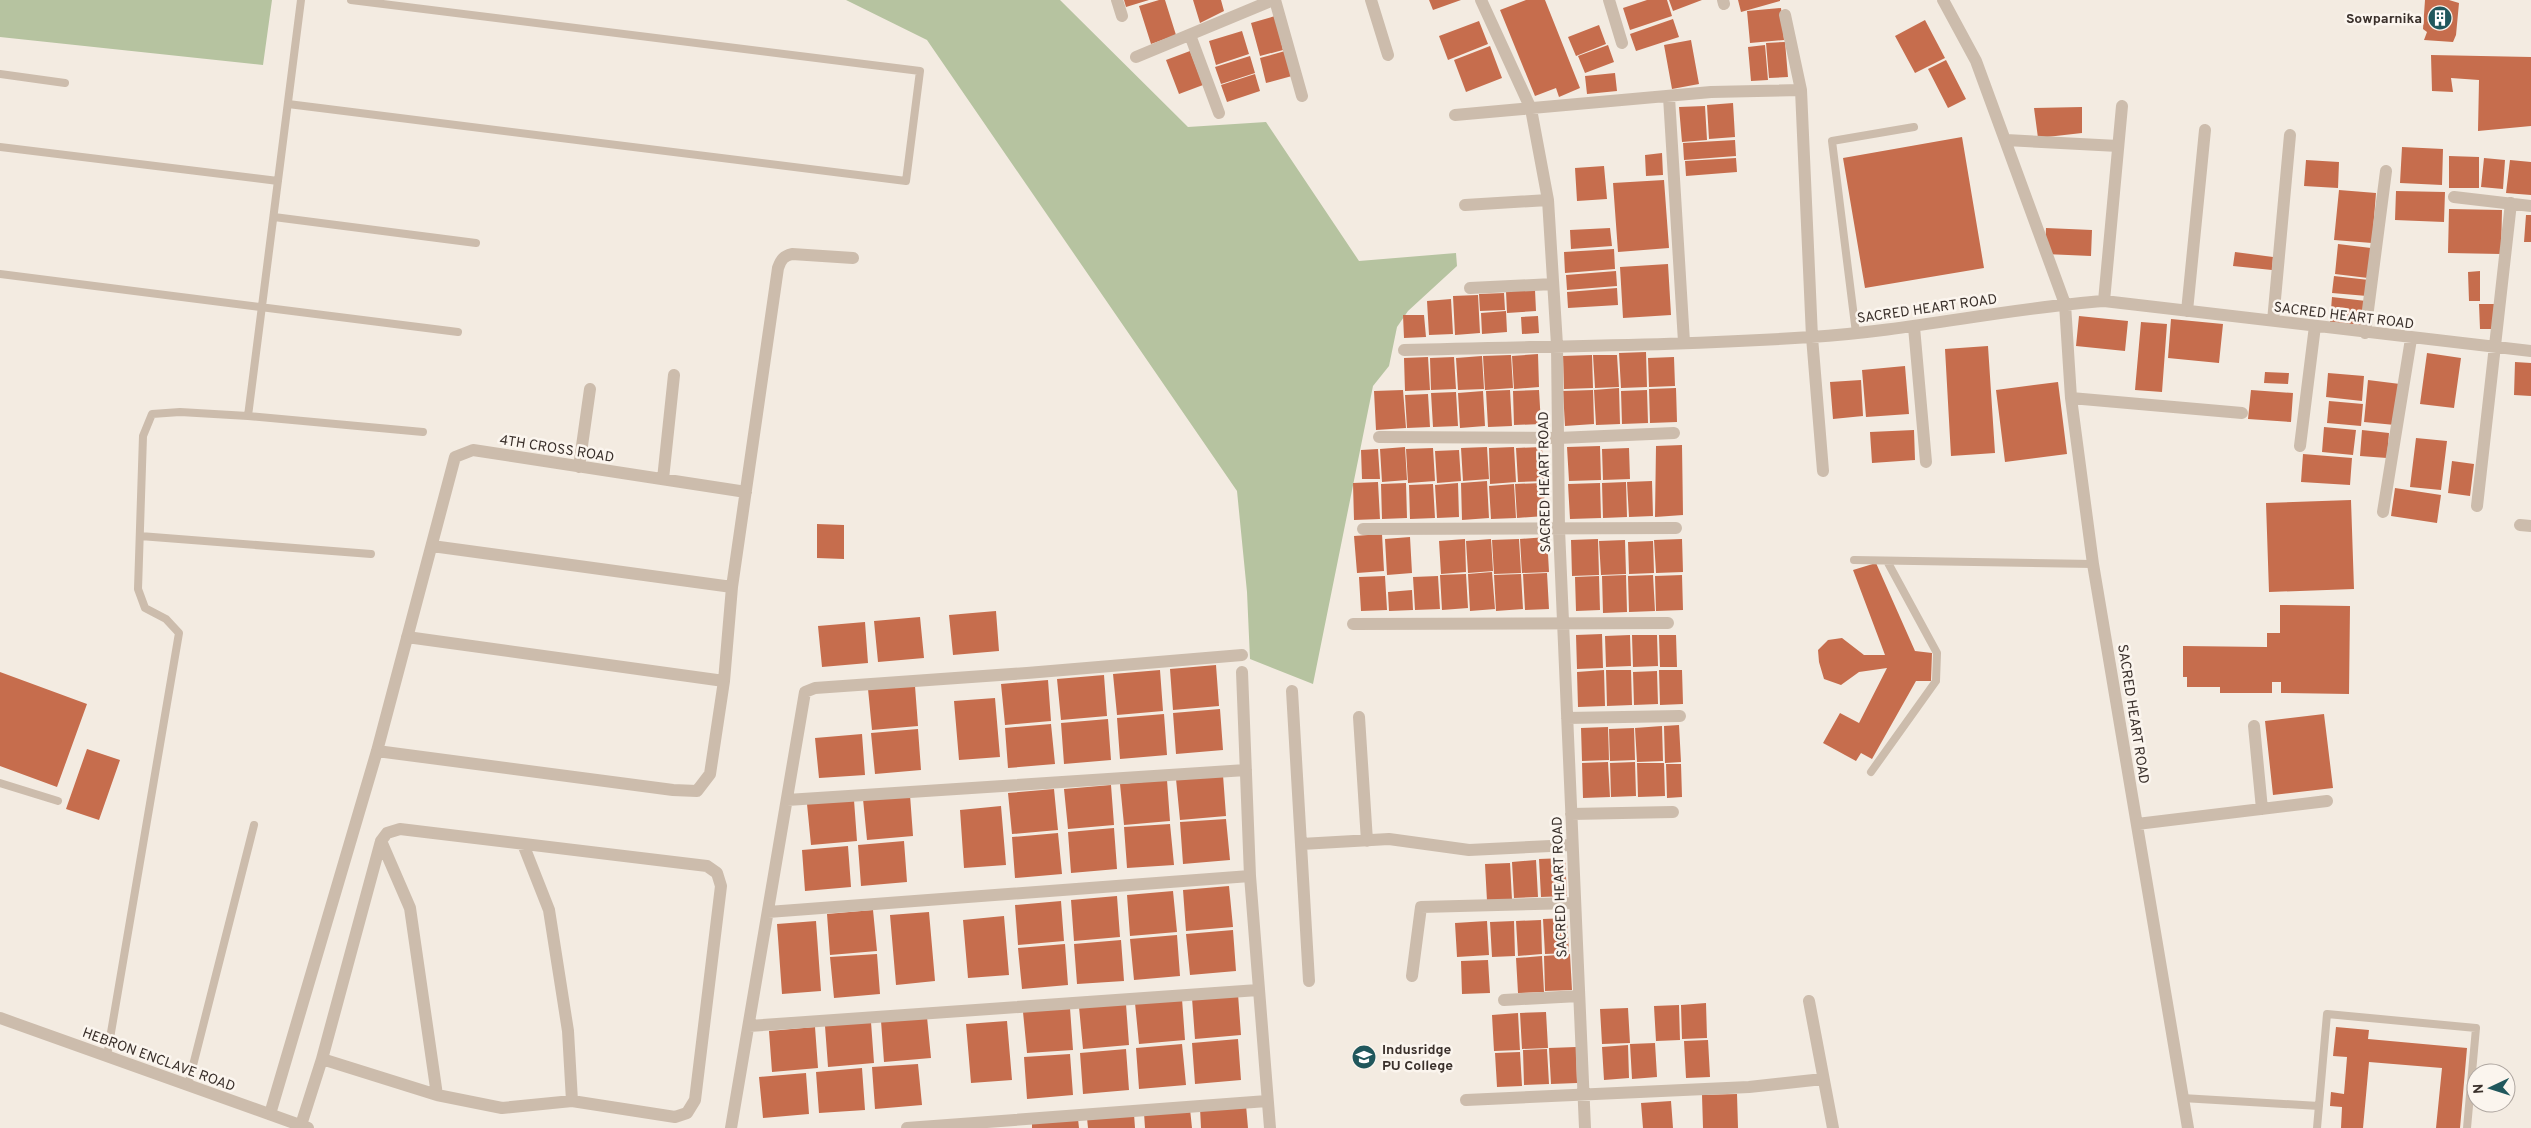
<svg xmlns="http://www.w3.org/2000/svg" width="2531" height="1128" viewBox="0 0 2531 1128" font-family="Overpass,sans-serif">
  <style>
    .green { fill: #b6c3a0 }
    .building { fill: #c66d4d }
    .lines { fill: none; stroke-linecap: round; stroke-linejoin: round }
    .service { stroke: #ccbcac; stroke-width: 8 }
    .minor { stroke: #ccbcac; stroke-width: 12 }
    .tertiary { stroke: #ccbcac; stroke-width: 12 }
    .labels { text-anchor: middle; stroke-width: 5; stroke-linejoin: round; paint-order: stroke }
    .poi-label { font-size: 14px; font-weight: bold; fill: #3a302b; stroke: #fbf5ee; text-anchor: end }
    .street-label { font-size: 14px; fill: #3a302b; stroke: #fbf5ee }
  </style>
  <rect width="100%" height="100%" fill="#f3ebe1"/>
  <path class="green" d="M0 0H272L263 65 0 37Z
    M846 0H1060L1188 127 1266 122 1359 261 1456 253 1457 266 1408 311 1397 327 1389 366 1373 386 1313 684 1250 659 1247 592 1237 491 927 40Z"/>
  <path class="building" d="M1124 0H1149L1126 7Z
    M1159 0H1165L1176 35 1151 44 1139 6Z
    M1193 0H1221L1224 11 1200 23Z
    M1429 0H1461L1433 10Z
    M1526 0H1545L1580 88 1559 97 1556 88 1535 96 1500 10Z
    M1647 0H1667L1672 16 1630 30 1623 8Z
    M1669 0H1702L1673 11Z
    M1738 0H1780V1L1741 12Z
    M2425 0H2449L2459 3 2456 35 2453 42 2424 40 2427 32 2423 29Z
    M1781 8 1784 40 1750 43 1747 11Z
    M1275 16 1283 50 1260 56 1251 23Z
    M1673 19 1679 37 1636 51 1630 34Z
    M1925 20 1945 58 1915 73 1895 36Z
    M1479 21 1488 44 1448 60 1439 36Z
    M1599 25 1606 44 1576 56 1568 37Z
    M1242 31 1249 54 1216 65 1209 41Z
    M1691 40 1699 84 1672 89 1664 45Z
    M1785 42 1788 77 1769 78 1766 43Z
    M1608 45 1614 62 1585 73 1578 56Z
    M1765 45 1768 80 1751 81 1748 47Z
    M1490 46 1502 78 1466 92 1454 60Z
    M1190 51 1203 85 1179 94 1166 60Z
    M1285 51 1292 76 1266 83 1260 58Z
    M2431 55 2531 57V126L2478 131 2479 80 2451 78 2453 92 2432 91Z
    M1250 56 1255 73 1221 84 1215 67Z
    M1946 60 1966 99 1948 108 1928 69Z
    M1615 73 1617 91 1587 94 1585 76Z
    M1255 74 1260 91 1227 102 1221 85Z
    M1733 103 1735 137 1709 139 1707 105Z
    M1705 106 1707 140 1682 142 1679 107Z
    M2082 107V133L2038 138 2034 108Z
    M1962 137 1984 268 1865 288 1843 158Z
    M1735 140 1736 156 1684 160 1683 143Z
    M2402 147 2443 149 2442 185 2400 183Z
    M1662 153 1663 175 1646 176 1645 155Z
    M2449 156 2479 157V188H2449Z
    M1736 158 1737 172 1686 176 1685 161Z
    M2484 158 2505 160 2503 189 2481 187Z
    M2306 160 2339 162 2338 188 2304 186Z
    M2510 160 2531 162V195L2506 193Z
    M1604 166 1607 199 1577 201 1575 168Z
    M1664 180 1669 248 1618 252 1613 183Z
    M2339 190 2376 193 2372 243 2334 240Z
    M2396 191 2445 192 2444 222 2395 220Z
    M2449 209 2502 210 2501 254 2448 253Z
    M2526 215H2531V242H2524Z
    M1610 228 1612 246 1571 249 1570 230Z
    M2046 228 2092 230 2091 256 2045 254Z
    M2338 244 2371 248 2368 278 2335 274Z
    M1614 249 1615 269 1565 273 1564 252Z
    M2235 252 2273 257 2272 270 2233 266Z
    M1668 264 1671 315 1623 318 1620 267Z
    M1616 271 1617 286 1567 290 1566 275Z
    M2480 271V301H2469L2468 272Z
    M2334 276 2369 280 2367 296 2332 293Z
    M1617 288 1618 305 1568 308 1567 292Z
    M1535 290 1536 311 1507 313 1506 291Z
    M1504 293 1505 310 1480 311 1479 294Z
    M1478 295 1480 333 1455 335 1453 296Z
    M2332 297 2366 301 2364 325 2330 322Z
    M1451 299 1453 334 1429 335 1427 301Z
    M2479 304H2495L2496 329H2480Z
    M1506 311 1507 332 1482 334 1481 313Z
    M1403 315H1424L1426 337 1404 338Z
    M1538 316 1539 333 1522 334 1521 317Z
    M2079 316 2128 321 2125 351 2076 346Z
    M2171 319 2223 324 2219 363 2168 358Z
    M2141 322 2167 324 2162 392 2135 390Z
    M1988 346 1995 453 1951 456 1945 349Z
    M1646 352 1647 387 1621 388 1619 353Z
    M2427 353 2461 358 2454 408 2420 404Z
    M1538 354 1539 387 1514 389 1512 356Z
    M1511 355 1513 388 1485 390 1483 356Z
    M1592 355 1593 388 1564 389 1563 356Z
    M1593 355H1617L1619 387 1595 388Z
    M1482 356 1484 389 1458 390 1456 358Z
    M1428 357 1430 390 1405 391 1404 358Z
    M1454 357 1456 389 1431 390 1430 358Z
    M1674 357 1675 386 1649 387 1648 358Z
    M2515 362 2531 363V396L2514 395Z
    M1905 366 1909 414 1866 417 1862 370Z
    M2265 372 2289 373 2288 384 2264 383Z
    M2328 373 2364 376 2362 401 2326 397Z
    M1861 380 1863 416 1833 419 1830 382Z
    M2368 380 2400 384 2395 425 2364 422Z
    M2058 382 2067 454 2005 462 1996 390Z
    M1619 388 1620 424 1596 425 1594 390Z
    M1676 388 1677 422 1650 423 1649 389Z
    M1403 390 1406 428 1376 430 1374 391Z
    M1510 390 1512 426 1488 427 1486 391Z
    M1539 390 1541 424 1514 425 1513 391Z
    M1593 390 1594 424 1565 426 1563 391Z
    M1647 390 1648 423 1622 424 1621 391Z
    M2251 390 2293 393 2291 422 2248 419Z
    M1483 391 1485 426 1460 428 1458 393Z
    M1456 392 1458 426 1433 427 1431 393Z
    M1428 394 1430 427 1407 428 1405 395Z
    M2329 401 2363 404 2361 426 2327 423Z
    M2324 427 2356 430 2353 455 2322 452Z
    M1914 430 1915 460 1872 463 1870 432Z
    M2362 430 2389 433 2387 458 2360 456Z
    M2416 438 2447 441 2441 490 2410 487Z
    M1682 445 1683 515 1655 517 1656 446Z
    M1600 446 1601 480 1569 481 1567 447Z
    M1405 447 1407 480 1382 482 1380 449Z
    M1487 447 1489 479 1463 481 1461 448Z
    M1514 447 1516 482 1490 484 1489 448Z
    M1542 447 1544 481 1518 482 1516 448Z
    M1433 448 1435 481 1408 483 1406 449Z
    M1629 448 1630 479 1603 480 1602 449Z
    M1378 449 1380 479H1362L1361 450Z
    M1459 450 1461 481 1437 483 1435 451Z
    M2303 454 2352 458 2350 485 2301 482Z
    M2452 461 2474 464 2470 496 2448 493Z
    M1487 481 1489 518 1462 520 1461 483Z
    M1652 481 1653 516 1629 517 1627 482Z
    M1378 482 1380 519 1354 520 1353 483Z
    M1626 482 1627 517 1603 518 1602 483Z
    M1406 483 1407 518 1382 519 1381 484Z
    M1458 483 1459 517 1437 518 1435 485Z
    M1544 483 1545 516 1517 518 1515 484Z
    M1600 483 1601 518 1570 519 1568 484Z
    M1433 484 1435 518 1410 519 1409 485Z
    M1514 484 1516 518 1491 519 1489 486Z
    M2395 488 2441 495 2437 523 2391 516Z
    M2351 500 2354 589 2269 592 2266 503Z
    M817 524 844 525V559L817 558Z
    M1382 534 1384 571 1357 573 1354 536Z
    M1410 537 1412 573 1387 575 1385 539Z
    M1547 537 1549 572 1522 573 1520 539Z
    M1465 539 1466 572 1441 574 1439 541Z
    M1491 539 1493 571 1468 573 1466 541Z
    M1519 539 1521 573 1494 574 1492 540Z
    M1598 539 1599 575 1572 576 1571 540Z
    M1682 539 1683 572 1656 573 1654 540Z
    M1625 540 1626 574 1601 575 1599 541Z
    M1653 541 1654 573 1629 574 1628 542Z
    M1876 563 1915 651 1932 653 1931 681H1916L1872 759 1861 753 1856 761 1823 743 1840 713 1859 723 1887 668 1859 672 1841 685 1824 679 1819 662 1818 650 1828 640 1842 638 1864 655H1885L1853 570Z
    M1492 572 1495 609 1470 611 1468 574Z
    M1547 573 1549 609 1525 610 1523 574Z
    M1466 574 1468 608 1442 610 1440 575Z
    M1521 574 1523 609 1496 611 1494 575Z
    M1626 575 1627 612 1603 613 1602 576Z
    M1653 575 1655 611 1629 612 1628 576Z
    M1682 575 1683 610 1656 611 1655 576Z
    M1385 576 1387 610 1361 611 1359 577Z
    M1438 576 1440 609 1415 610 1413 577Z
    M1599 576 1600 610 1576 611 1575 577Z
    M1412 590 1413 610 1389 611 1388 592Z
    M2280 605 2350 606 2349 694 2281 693V682H2272V693H2220V687H2187V677H2183V646L2267 647V633H2280Z
    M996 611 999 651 953 655 949 615Z
    M920 617 924 658 878 662 874 621Z
    M865 622 868 663 822 667 818 626Z
    M1602 634 1603 668 1577 669 1576 635Z
    M1630 635 1631 666 1606 667 1605 636Z
    M1632 635H1657L1658 666 1633 667Z
    M1659 635H1676L1677 667H1660Z
    M1216 665 1219 706 1173 710 1170 669Z
    M1160 670 1163 711 1117 715 1113 674Z
    M1604 670 1605 706 1578 707 1577 672Z
    M1606 670H1631L1632 705 1607 706Z
    M1659 670H1682L1683 704 1660 705Z
    M1657 671 1658 704 1634 705 1633 672Z
    M0 672 87 704 57 787 0 766Z
    M1104 675 1107 716 1061 720 1057 679Z
    M1048 680 1051 721 1005 725 1001 684Z
    M915 686 918 726 872 730 868 689Z
    M995 698 1000 757 959 760 954 701Z
    M1220 709 1223 750 1176 754 1173 713Z
    M1164 714 1167 755 1120 759 1117 718Z
    M2324 714 2333 788 2273 795 2265 721Z
    M1108 719 1111 760 1064 764 1061 723Z
    M1051 724 1055 764 1008 768 1005 728Z
    M1679 725 1681 762 1665 763 1664 726Z
    M1662 726 1663 761 1637 762 1635 728Z
    M1608 727 1609 760 1582 761 1581 728Z
    M1634 728 1635 760 1610 761 1609 729Z
    M918 729 921 770 875 774 871 733Z
    M862 734 865 775 819 778 815 738Z
    M87 749 120 760 99 820 66 809Z
    M1608 762 1610 797 1583 798 1582 763Z
    M1635 762 1636 796 1611 797 1610 763Z
    M1637 763H1664L1665 796 1638 797Z
    M1666 764H1681L1682 797 1667 798Z
    M1223 775 1226 816 1180 820 1176 779Z
    M1167 780 1170 821 1124 825 1120 784Z
    M1111 785 1114 825 1068 829 1064 789Z
    M1054 789 1058 830 1012 834 1008 793Z
    M910 795 913 836 867 840 863 799Z
    M854 800 857 841 811 845 807 804Z
    M1001 806 1006 865 964 868 960 810Z
    M1226 819 1230 860 1183 864 1180 822Z
    M1170 824 1174 865 1127 868 1124 827Z
    M1114 828 1117 869 1071 873 1068 832Z
    M1058 833 1062 874 1015 878 1012 837Z
    M904 841 907 882 861 886 858 845Z
    M848 846 851 887 805 891 802 850Z
    M1565 858 1567 896 1541 897 1539 859Z
    M1536 860 1538 897 1514 898 1512 862Z
    M1510 863 1512 900 1487 901 1485 864Z
    M1229 886 1233 927 1186 931 1183 890Z
    M1173 891 1177 932 1130 936 1127 895Z
    M1117 896 1120 937 1074 941 1071 900Z
    M1061 901 1064 941 1018 945 1015 905Z
    M873 910 877 951 830 955 827 914Z
    M929 912 935 981 896 985 890 915Z
    M1004 916 1009 975 968 978 963 920Z
    M1567 918 1569 953 1545 954 1543 919Z
    M1541 920 1542 954 1518 956 1516 921Z
    M816 921 821 991 782 994 777 924Z
    M1487 921 1489 955 1457 957 1455 923Z
    M1514 921 1515 956 1492 957 1490 922Z
    M1233 930 1236 971 1190 975 1186 934Z
    M1177 935 1180 976 1134 980 1130 939Z
    M1121 940 1124 981 1077 984 1074 944Z
    M1065 944 1068 985 1022 989 1018 948Z
    M877 954 880 994 834 998 830 957Z
    M1570 954 1572 990 1545 991 1544 956Z
    M1542 956 1544 992 1518 993 1516 958Z
    M1488 960 1490 993 1462 994 1461 961Z
    M1238 994 1241 1035 1195 1039 1192 998Z
    M1182 999 1185 1040 1139 1044 1135 1003Z
    M1706 1003 1707 1038 1682 1039 1681 1005Z
    M1126 1004 1129 1045 1083 1049 1079 1007Z
    M1679 1005 1680 1040 1656 1041 1654 1006Z
    M1070 1008 1073 1050 1027 1053 1023 1012Z
    M1628 1008 1630 1043 1602 1044 1600 1009Z
    M1546 1012 1548 1048 1522 1049 1520 1013Z
    M1518 1013 1520 1050 1494 1051 1492 1015Z
    M927 1017 931 1058 884 1062 881 1021Z
    M1007 1021 1012 1080 971 1083 966 1024Z
    M871 1022 874 1063 828 1067 825 1026Z
    M815 1027 818 1068 772 1072 769 1031Z
    M2336 1027 2369 1030 2368 1039 2467 1048 2460 1128H2436L2442 1068 2369 1062 2363 1128H2341L2342 1107 2330 1106 2331 1092 2344 1094 2347 1057 2333 1056Z
    M1238 1039 1241 1080 1195 1084 1192 1043Z
    M1708 1040 1710 1077 1686 1078 1684 1041Z
    M1655 1043 1657 1077 1632 1079 1630 1044Z
    M1182 1044 1186 1085 1139 1089 1136 1048Z
    M1628 1045 1629 1078 1604 1080 1602 1047Z
    M1576 1047 1577 1083 1551 1084 1549 1048Z
    M1126 1049 1129 1090 1083 1094 1080 1053Z
    M1547 1049 1549 1084 1524 1085 1523 1050Z
    M1520 1052 1522 1086 1497 1087 1495 1053Z
    M1070 1054 1073 1095 1027 1099 1024 1057Z
    M918 1064 922 1105 875 1109 872 1067Z
    M862 1068 865 1110 819 1113 816 1072Z
    M806 1073 809 1114 763 1118 759 1077Z
    M1737 1094 1738 1128H1703L1702 1095Z
    M1671 1101 1673 1128H1643L1641 1103Z
    M1246 1105 1248 1128H1201L1200 1108Z
    M1190 1109 1192 1128H1145L1144 1113Z
    M1134 1114 1135 1128H1088L1087 1118Z
    M1078 1119 1079 1128H1032V1123Z"/>
  <g class="lines">
    <path class="service" d="M301 0 248 416 423 432
      M0 74 65 83
      M288 104 906 181 920 71 351 0
      M0 147 278 181
      M274 217 476 243
      M0 274 458 332
      M1856 333 1832 141 1914 127
      M140 536 371 554
      M1854 560 2093 564
      M1871 772 1936 681 1937 653 1887 561
      M0 783 58 801
      M107 1056 179 633 166 619 145 608 138 589 143 436 152 414 180 412 248 416
      M188 1085 254 825
      M2182 1098 2319 1106
      M2317 1128 2327 1014 2476 1028 2467 1128"/>
    <path class="minor" d="M1117 0 1122 16
      M1275 0 1302 96
      M1371 0 1388 55
      M1481 0 1531 109 1548 200 1557 345 1559 529 1585 1128
      M1609 0 1622 43
      M1723 0 1724 4
      M1943 0 1976 61 2065 304 2071 398 2093 564 2188 1128
      M1785 15 1801 90 1812 337 1823 471
      M1190 35 1219 113
      M1136 57 1273 0
      M1669 97 1684 342
      M1455 115 1711 92 1801 90
      M2006 140 2118 146
      M2454 197 2531 206
      M1465 205 1548 200
      M1470 288 1553 284
      M2104 301 2122 106
      M2187 311 2205 130
      M2273 321 2290 135
      M1914 327 1926 462
      M2365 333 2386 171
      M1404 350C1539 346 1676 346 1811 337 1910 331 2006 308 2104 301L2531 351
      M2071 398 2242 413
      M1379 437 1558 438 1674 433
      M2300 446 2315 326
      M579 467 590 389
      M663 479 674 375
      M2477 506 2511 203
      M2383 512 2411 339
      M2520 525 2531 526
      M1363 529 1676 528
      M432 546 732 587
      M1353 624 1668 623
      M407 637 724 681
      M1242 672 1250 876 1270 1128
      M1292 691 1309 981
      M1359 717 1367 841
      M1567 718 1680 716
      M2254 726 2262 809
      M377 751 673 790 697 791 710 774 724 681 732 587 778 268C781 259 784 256 792 254L853 258
      M787 800 1246 770
      M1571 814 1673 812
      M2137 824 2327 801
      M381 841 410 908 437 1095
      M523 844 549 910 568 1031 572 1101
      M1301 844 1389 839 1469 850 1572 845
      M768 912 1250 876
      M1412 976 1421 907 1575 903
      M1504 1000 1579 996
      M1809 1001 1833 1128
      M749 1026 1258 990
      M1466 1100 1749 1087 1823 1079
      M270 1114 377 751 455 457 473 450 746 492
      M301 1125 322 1059 381 841 387 833 400 829 707 866 717 873 721 886 695 1100 687 1113 675 1117 572 1101 502 1108 437 1095 322 1059
      M731 1128 805 692 815 688 1027 673 1242 655
      M907 1128 1267 1101"/>
    <path class="tertiary" d="M0 1018 308 1128"/>
  </g>
  <defs>
    <symbol id="building-disc" viewBox="-11 -11 22 22"><circle r="9.5" fill="#20575c" stroke="#fbf5ee"/><path d="M-4-6H4V6H1V3H-1V6H-4ZM-2.5-4.3h1.7v1.8h-1.7ZM.8-4.3h1.7v1.8H.8ZM-2.5-1h1.7V.8h-1.7ZM.8-1h1.7V.8H.8Z" fill="#fff"/></symbol>
    <symbol id="university-disc" viewBox="-11 -11 22 22"><circle r="9.5" fill="#20575c" stroke="#fbf5ee"/><path d="M0-5L7-2L0 1L-7-2ZM-4 1L0 2.5L4 1V4Q0 6-4 4Z" fill="#fff"/></symbol>
  </defs>
  <g fill-rule="evenodd">
    <use href="#building-disc" x="2426" y="4" width="28" height="28"/>
    <use href="#university-disc" x="1350" y="1043" width="28" height="28"/>
  </g>
  <g class="labels">
    <g class="poi-label">
      <text x="2422" y="23">Sowparnika</text>
      <text x="1382" y="1054" text-anchor="start">Indusridge<tspan x="1382" dy="16">PU College</tspan></text>
    </g>
    <g class="street-label">
      <text transform="translate(1927 308) rotate(-8)" y="5">SACRED HEART ROAD</text>
      <text transform="translate(2344 315) rotate(7)" y="5">SACRED HEART ROAD</text>
      <text transform="translate(557 448) rotate(9)" y="5">4TH CROSS ROAD</text>
      <text transform="translate(1544 482) rotate(-91)" y="5">SACRED HEART ROAD</text>
      <text transform="translate(2134 714) rotate(81)" y="5">SACRED HEART ROAD</text>
      <text transform="translate(1559 887) rotate(-92)" y="5">SACRED HEART ROAD</text>
      <text transform="translate(159 1059) rotate(20)" y="5">HEBRON ENCLAVE ROAD</text>
    </g>
  </g>
  <g transform="translate(2491 1088) rotate(266)"><circle r="24" fill="#fbf5ee" stroke="#aea6a0"/>
  <path d="M0-4L9 19L0 12L-9 19Z" fill="#20575c"/>
  <text y="-8" font-size="14" font-weight="bold" text-anchor="middle" fill="#3a302b">N</text>
  </g>
</svg>
